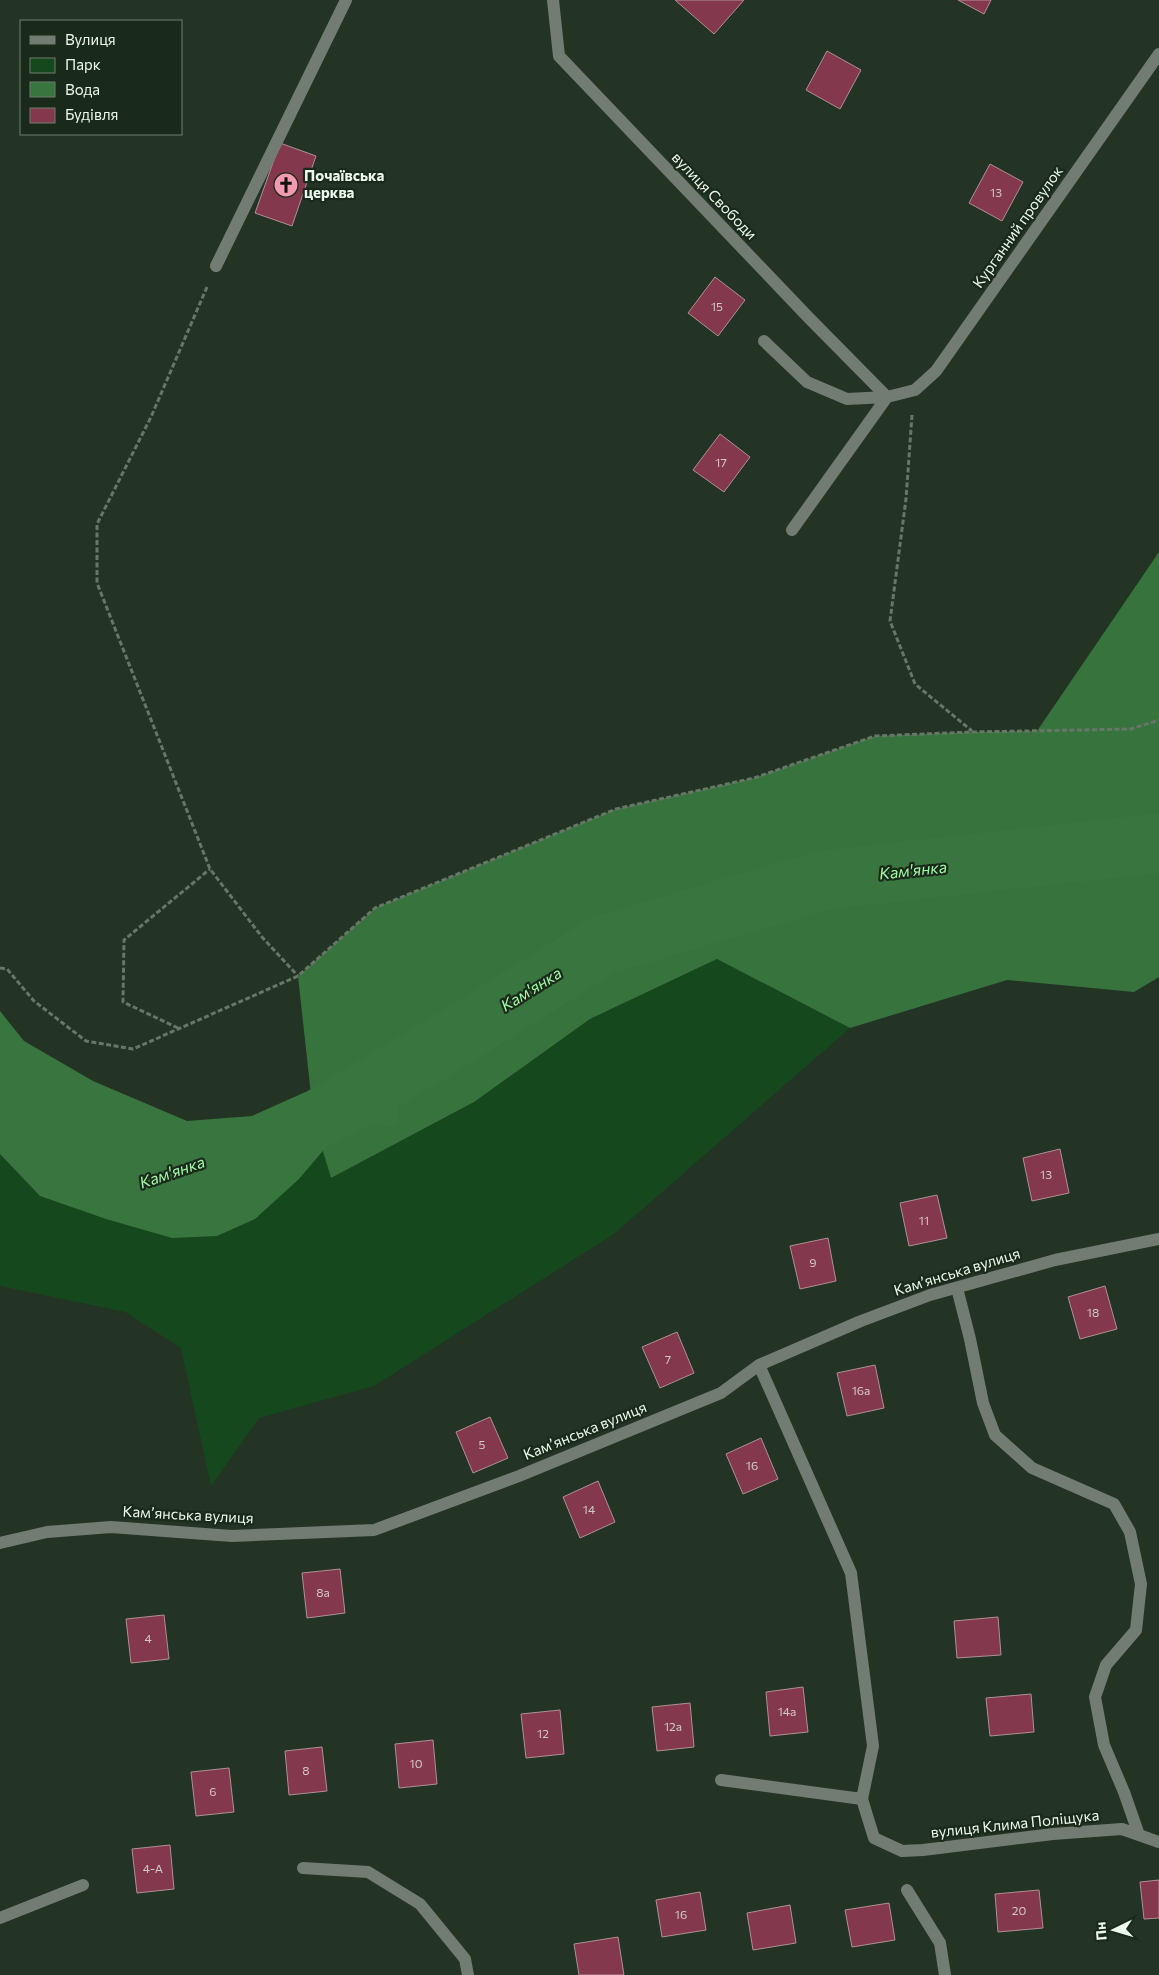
<svg xmlns="http://www.w3.org/2000/svg" width="1159" height="1975" viewBox="0 0 1159 1975" font-family="Commissioner,sans-serif">
  <style>
    .green { fill: #15481c }
    .forest { fill: #37733c }
    .water { fill: #39753e }
    .lines { fill: none; stroke-linecap: round; stroke-linejoin: round }
    .river { stroke: #39753e; stroke-width: 60 }
    .building { fill: #83384e; stroke: #af9097 }
    .path { stroke: #677668; stroke-width: 3; stroke-dasharray: 5 2.5; stroke-linecap: butt }
    .minor { stroke: #737c73; stroke-width: 12 }
    .labels { text-anchor: middle; stroke-width: 4.5; stroke-linejoin: round; paint-order: stroke }
    .number-label { font-size: 12px; fill: #d2c8c5 }
    .poi-label { font-size: 15px; font-weight: bold; fill: #edf8ed; stroke: #192a1a; text-anchor: start }
    .street-label { font-size: 15px; fill: #edf8ed; stroke: #192a1a }
    .water-label { font-size: 16px; font-style: italic; fill: #a5faaa; stroke: #192a1a }
  </style>
  <rect width="100%" height="100%" fill="#233424"/>
  <path class="green" d="M717 959 850 1028 614 1234 374 1386 259 1418 211 1486 181 1348 125 1312 0 1286V1038L123 1189 314 1122 331 1178 474 1102 590 1019Z"/>
  <path class="forest" d="M1159 552V977L1134 992 1007 980 850 1028 717 959 590 1019 474 1102 331 1178 314 1122 298 976 375 908 616 809 754 778 875 736 972 732 1037 731Z"/>
  <path class="water" d="M0 1011 24 1041 93 1081 187 1121 252 1116 330 1081 380 1052 400 1084 397 1126 357 1125 333 1139 299 1179 255 1219 217 1236 172 1238 106 1219 40 1196 0 1154Z"/>
  <g class="lines">
    <path class="river" d="M323 1117 448 1042 603 945 825 880 1159 843"/>
  </g>
  <path class="building" d="M675 0H744L714 34Z
    M958 0H991L984 14Z
    M827 51 861 70 840 109 806 90Z
    M280 143 316 156 292 226 255 213Z
    M990 164 1023 182 1002 221 969 203Z
    M715 277 745 300 718 336 688 313Z
    M720 434 750 457 724 492 693 470Z
    M1060 1149 1069 1193 1032 1201 1023 1158Z
    M937 1195 947 1238 909 1246 900 1203Z
    M828 1238 836 1281 800 1289 790 1246Z
    M1105 1286 1117 1329 1080 1339 1068 1297Z
    M677 1332 694 1373 660 1388 642 1347Z
    M875 1365 884 1408 847 1416 837 1373Z
    M490 1417 508 1458 473 1473 456 1432Z
    M761 1438 778 1479 743 1494 726 1454Z
    M598 1481 615 1522 580 1538 563 1497Z
    M340 1569 345 1613 307 1618 302 1573Z
    M164 1615 169 1659 131 1663 126 1619Z
    M998 1617 1001 1655 957 1658 954 1621Z
    M803 1687 808 1732 770 1736 766 1692Z
    M1031 1694 1034 1732 990 1736 986 1698Z
    M690 1703 694 1747 657 1751 652 1707Z
    M560 1710 564 1754 526 1758 521 1714Z
    M433 1740 437 1784 399 1788 395 1744Z
    M322 1747 327 1791 289 1795 285 1751Z
    M229 1768 234 1812 196 1816 191 1772Z
    M170 1845 174 1889 137 1893 132 1849Z
    M1159 1880V1918L1144 1919 1140 1882Z
    M1039 1890 1043 1928 998 1932 995 1894Z
    M700 1892 706 1930 662 1937 656 1900Z
    M889 1903 895 1940 852 1947 845 1910Z
    M790 1905 796 1943 753 1950 747 1913Z
    M618 1937 624 1975H579L574 1944Z"/>
  <g class="lines">
    <path class="path" d="M207 287 151 417 97 524V583L210 869 262 937 298 976
      M912 415 906 499 890 621 915 684 972 731
      M0 968 7 969 34 1001 86 1041 133 1049 298 976 375 908 616 809 754 778 875 736 972 732 1131 729 1159 720
      M178 1028 123 1002 124 940 210 869"/>
    <path class="minor" d="M553 0 559 56 809 318 887 397
      M216 266 346 0
      M764 341 807 382 847 399 887 397 915 390 936 371 1159 54
      M792 530 887 397
      M957 1288 970 1339 983 1403 995 1435 1032 1468 1114 1504 1130 1532 1141 1584 1136 1630 1106 1665 1095 1697 1104 1745 1124 1792 1139 1835
      M759 1365 851 1573 873 1746 862 1799 874 1838 902 1851 923 1850 1053 1834 1122 1829 1159 1842
      M0 1543 47 1532 111 1527 232 1536 374 1530 519 1476 721 1393 759 1365 861 1321 930 1295 1055 1260 1159 1239
      M721 1780 862 1799
      M303 1868 368 1872 420 1904 465 1959 468 1975
      M907 1890 940 1943 945 1975
      M0 1918 83 1885"/>
  </g>
  <defs>
    <symbol id="church-disc" viewBox="-11 -11 22 22"><circle r="9.5" fill="#f29aaf" stroke="#192a1a"/><path d="M-1.2-6h2.4v3.5h3.3v2.4h-3.3V6h-2.4V-.1h-3.3v-2.4h3.3Z" fill="#111"/></symbol>
  </defs>
  <g fill-rule="evenodd">
    <use href="#church-disc" x="272" y="171" width="28" height="28"/>
  </g>
  <g class="labels">
    <g class="number-label">
      <text x="996" y="197">13</text>
      <text x="717" y="311">15</text>
      <text x="721" y="467">17</text>
      <text x="1046" y="1179">13</text>
      <text x="924" y="1225">11</text>
      <text x="813" y="1267">9</text>
      <text x="1093" y="1317">18</text>
      <text x="668" y="1364">7</text>
      <text x="861" y="1395">16а</text>
      <text x="482" y="1449">5</text>
      <text x="752" y="1470">16</text>
      <text x="589" y="1514">14</text>
      <text x="323" y="1597">8а</text>
      <text x="148" y="1643">4</text>
      <text x="787" y="1716">14а</text>
      <text x="673" y="1731">12а</text>
      <text x="543" y="1738">12</text>
      <text x="416" y="1768">10</text>
      <text x="306" y="1775">8</text>
      <text x="213" y="1796">6</text>
      <text x="153" y="1873">4-А</text>
      <text x="1019" y="1915">20</text>
      <text x="681" y="1919">16</text>
    </g>
    <g class="poi-label">
      <text x="304" y="181">Почаївська<tspan x="304" dy="17">церква</tspan></text>
    </g>
    <g class="street-label">
      <text transform="translate(714 196) rotate(46)" y="5">вулиця Свободи</text>
      <text transform="translate(1018 227) rotate(-55)" y="5">Курганний провулок</text>
      <text transform="translate(957 1272) rotate(-17)" y="5">Камʼянська вулиця</text>
      <text transform="translate(585 1431) rotate(-22)" y="5">Камʼянська вулиця</text>
      <text transform="translate(188 1515) rotate(3)" y="5">Камʼянська вулиця</text>
      <text transform="translate(1015 1824) rotate(-6)" y="5">вулиця Клима Поліщука</text>
    </g>
    <g class="water-label">
      <text transform="translate(913 870) rotate(-6)" y="6">Кам'янка</text>
      <text transform="translate(531 989) rotate(-32)" y="6">Кам'янка</text>
      <text transform="translate(172 1172) rotate(-19)" y="6">Кам'янка</text>
    </g>
  </g>
  <rect x="20" y="20" width="162" height="115" fill="#192a1a" stroke="#6e7c6e"/>
  <rect x="30" y="36" width="25" height="8" fill="#737c73" stroke="#6e7c6e"/>
  <text x="65" y="45" font-size="15" fill="#edf8ed">Вулиця</text>
  <rect x="30" y="58" width="25" height="15" fill="#15481c" stroke="#6e7c6e"/>
  <text x="65" y="70" font-size="15" fill="#edf8ed">Парк</text>
  <rect x="30" y="82" width="25" height="15" fill="#39753e" stroke="#6e7c6e"/>
  <text x="65" y="95" font-size="15" fill="#edf8ed">Вода</text>
  <rect x="30" y="108" width="25" height="15" fill="#83384e" stroke="#6e7c6e"/>
  <text x="65" y="120" font-size="15" fill="#edf8ed">Будівля</text>
  <g transform="translate(1114 1930) rotate(265)" stroke="#192a1a" stroke-width="4" paint-order="stroke">
  <path d="M0-4L9 19L0 12L-9 19Z" fill="#edf8ed"/>
  <text y="-8" font-size="14" font-weight="bold" text-anchor="middle" fill="#edf8ed">Пн</text>
  </g>
</svg>
